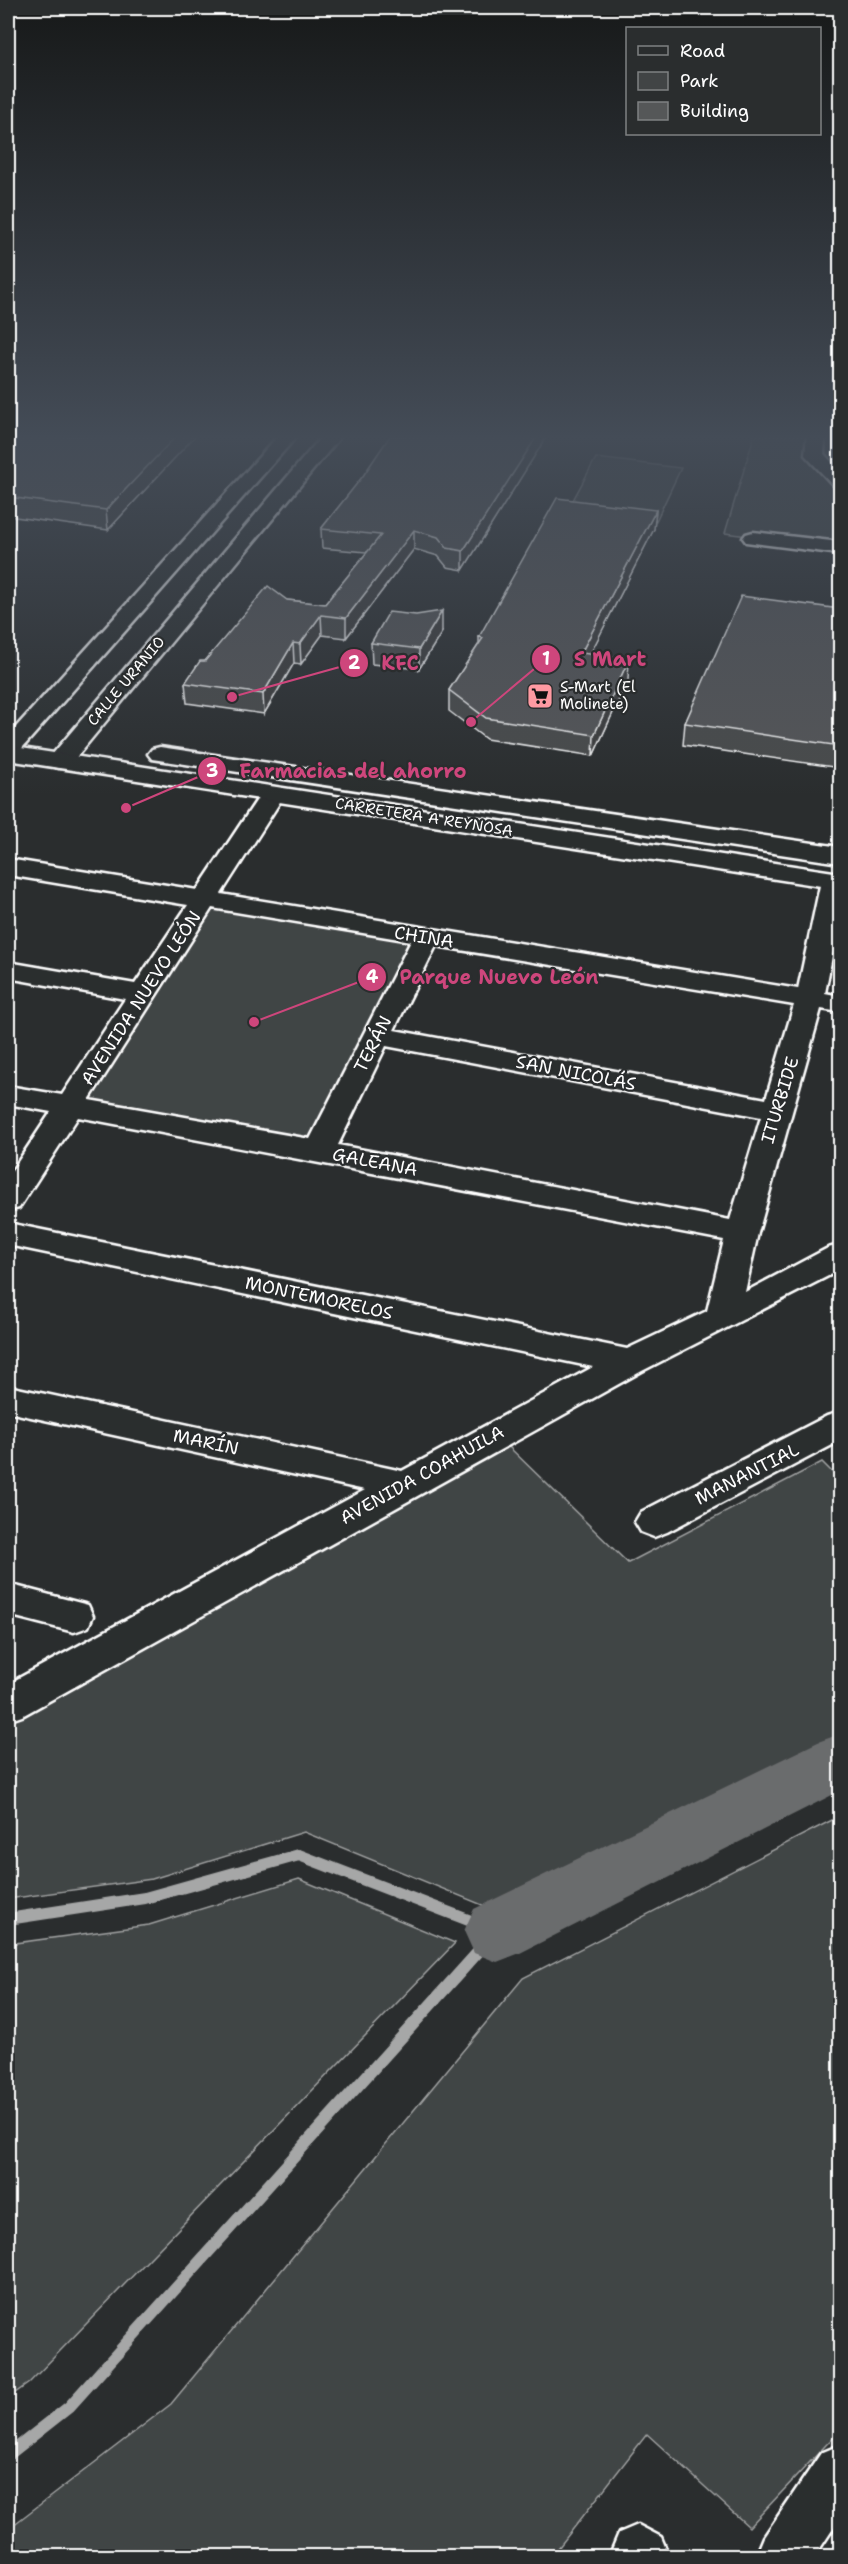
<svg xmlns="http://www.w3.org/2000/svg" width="848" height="2564" viewBox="0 0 848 2564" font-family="'Shantell Sans',sans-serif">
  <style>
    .green { fill: #414445; stroke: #a0a2a2; stroke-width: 1.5 }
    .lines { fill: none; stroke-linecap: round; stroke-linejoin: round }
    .stream { stroke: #a6a7a7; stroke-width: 12 }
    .river { fill: #6a6c6d; fill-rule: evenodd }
    .minor-casing { stroke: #fff; stroke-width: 5 }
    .major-casing { stroke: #fff; stroke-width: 5 }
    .minor { fill: #2a2d2e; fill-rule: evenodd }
    .major { fill: #2a2d2e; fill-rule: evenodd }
    .wall { fill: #494b4c; stroke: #fff; stroke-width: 1.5 }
    .shaded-wall { fill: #3c3d3e; stroke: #fff; stroke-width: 1.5 }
    .building { fill: #555758; stroke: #fff; stroke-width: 1.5 }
    .labels { text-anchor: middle; stroke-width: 4.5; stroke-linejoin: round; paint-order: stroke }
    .far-street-label { font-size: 15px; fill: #fff; stroke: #2a2d2e }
    .far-poi-label { font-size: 15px; fill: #fff; stroke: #2a2d2e; text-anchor: start }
    .street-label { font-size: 18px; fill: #fff; stroke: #2a2d2e }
    .leader { fill: none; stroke: #ce467c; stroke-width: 2 }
    .callout-dot { fill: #ce467c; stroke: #2a2d2e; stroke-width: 2 }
    .mark-label { font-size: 18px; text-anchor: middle; font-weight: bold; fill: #fff }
    .callout-label { font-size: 20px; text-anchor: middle; font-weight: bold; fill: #ce467c; stroke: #2a2d2e; stroke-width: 4.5; stroke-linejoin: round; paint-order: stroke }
  </style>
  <rect width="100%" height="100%" fill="#2a2d2e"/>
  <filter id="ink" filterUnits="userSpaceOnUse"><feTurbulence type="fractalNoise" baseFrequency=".0167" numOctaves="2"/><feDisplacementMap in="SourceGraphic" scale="12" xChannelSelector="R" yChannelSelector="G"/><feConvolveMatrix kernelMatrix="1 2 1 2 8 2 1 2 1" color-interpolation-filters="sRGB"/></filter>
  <g filter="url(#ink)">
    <path class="green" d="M754 436H840L837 457 825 466 840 481V548L725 533Z
      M596 458 681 468 656 521 567 511Z
      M204 900 427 937 319 1151 70 1108Z
      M508 1446 628 1563 822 1462 840 1480V1738L492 1909 304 1832 152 1879 8 1899V1714Z
      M840 1816V2430L749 2527 647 2434 552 2556H8V2529L171 2404 523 1978Z
      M299 1879 455 1943 29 2383 8 2398V1944L149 1925Z"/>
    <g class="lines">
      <path class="stream" d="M8 1919 145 1898 299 1855 497 1931 69 2407 8 2455"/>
      <path class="river" d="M840 1734V1791L520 1953 497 1962 474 1953 464 1931 474 1909 818 1742Z"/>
      <defs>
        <path id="minor" d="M278 436H297L16 755 8 757V736Z
          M322 436H341L69 766 60 768 51 766 48 761 51 756Z
          M807 436H825L824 454 840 471V487L833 485 805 455Z
          M753 532 840 542V554L746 542 743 538 746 534Z
          M273 787 282 789 285 794 221 894 798 989 821 881 825 875H840V915L825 993 840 996V1012L821 1009 758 1233 745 1292 828 1248 840 1245V1270L642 1371 22 1716 8 1721V1684L365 1490 8 1412V1386L402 1471 593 1367 8 1245V1223L627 1349 707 1311 724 1240 78 1117 19 1208 8 1211V1177L51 1112 8 1104V1086L62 1095 125 999 8 978V962L135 984 188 905 8 875V859L197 890 264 789ZM212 908 411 941 310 1139 89 1100ZM436 946 794 1005 766 1099 394 1030ZM386 1046 761 1117 730 1220 338 1145Z
          M840 1412V1441L667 1532 654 1537 641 1532 635 1522 641 1512 827 1416Z
          M8 1584 88 1605 93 1616 88 1627 74 1632 8 1615Z
          M840 2445V2518L815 2556H756L764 2537 821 2453Z
          M638 2525 661 2537 669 2556H612L611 2552 619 2533Z"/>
        <path id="major" d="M8 746 840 873V889L8 760Z
          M160 747 840 847V863L152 759 148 754 152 749Z"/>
      </defs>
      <use href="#minor" class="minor-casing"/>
      <use href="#major" class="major-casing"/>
      <use href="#minor" class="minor"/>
      <use href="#major" class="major"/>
    </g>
    <path class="wall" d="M8 436H195L108 530 8 516Z
      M390 436H547L463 570 447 567 438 556 414 549 346 638 322 635 301 664 294 663 264 714 187 703 185 683 205 661 287 600 325 604 367 552 322 548 321 529 363 476Z
      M656 510 654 529 590 654 628 680 593 756 486 739 449 711V690L479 644V637Z
      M840 609V768L683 745 685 723Z
      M442 632 419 669 372 664 371 643Z"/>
    <path class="shaded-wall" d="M176 436H195L108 530 106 510Z
      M537 436H547L463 570V551Z
      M656 510 654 529 580 674 581 653Z
      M414 530V549L346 638V618Z
      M442 611V632L419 669V649Z
      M321 615 322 635 301 664 300 644Z
      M293 643 294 663 264 714 263 694Z
      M629 659 628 680 593 756 594 735Z"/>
    <path class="building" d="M8 436H176L106 510 8 497Z
      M390 436H537L463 551 447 548 438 537 414 530 346 618 321 615 300 644 293 643 263 694 185 683 200 661H205L268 586 287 600 325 604 381 535 321 529 363 476Z
      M557 498 656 510 581 653 629 659 594 735 486 718 449 690 483 638 479 637Z
      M741 596 840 609V746L685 723Z
      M442 611 419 649 371 643 389 612 416 615Z"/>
  </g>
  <linearGradient id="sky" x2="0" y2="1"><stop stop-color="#171919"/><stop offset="0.55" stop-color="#444c57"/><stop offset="1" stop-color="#444c57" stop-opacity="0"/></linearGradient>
  <rect width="848" height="795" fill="url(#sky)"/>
  <defs>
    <symbol id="supermarket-square" viewBox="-11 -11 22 22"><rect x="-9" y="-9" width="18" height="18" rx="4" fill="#ff9aa2" stroke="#2a2d2e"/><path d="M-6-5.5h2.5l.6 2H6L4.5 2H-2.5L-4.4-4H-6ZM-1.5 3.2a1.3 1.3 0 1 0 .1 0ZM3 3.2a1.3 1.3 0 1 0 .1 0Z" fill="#111"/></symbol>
  </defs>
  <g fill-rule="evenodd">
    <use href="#supermarket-square" x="525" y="681" width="30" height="30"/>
  </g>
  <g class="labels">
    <g class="far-street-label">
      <text transform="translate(126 681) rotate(-50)" y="5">CALLE URANIO</text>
      <text transform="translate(424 817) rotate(9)" y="5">CARRETERA A REYNOSA</text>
    </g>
    <g class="far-poi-label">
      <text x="560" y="692">S-Mart (El<tspan x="560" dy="17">Molinete)</tspan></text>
    </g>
    <g class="street-label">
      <text transform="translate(424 937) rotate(9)" y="6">CHINA</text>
      <text transform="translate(141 998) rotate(-57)" y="6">AVENIDA NUEVO LEÓN</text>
      <text transform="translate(373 1044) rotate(-63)" y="6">TERÁN</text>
      <text transform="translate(576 1073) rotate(11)" y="6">SAN NICOLÁS</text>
      <text transform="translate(780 1100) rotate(-73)" y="6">ITURBIDE</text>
      <text transform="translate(375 1162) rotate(11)" y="6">GALEANA</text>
      <text transform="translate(319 1298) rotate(12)" y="6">MONTEMORELOS</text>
      <text transform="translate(206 1442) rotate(12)" y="6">MARÍN</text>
      <text transform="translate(747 1474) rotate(-27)" y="6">MANANTIAL</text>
      <text transform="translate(422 1475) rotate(-29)" y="6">AVENIDA COAHUILA</text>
    </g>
  </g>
  <path class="leader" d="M471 722L546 659M232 697L354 663M126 808L212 771M254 1022L372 977"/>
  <g class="callout-dot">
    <circle cx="471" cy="722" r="6"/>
    <circle cx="232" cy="697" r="6"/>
    <circle cx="126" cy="808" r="6"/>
    <circle cx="254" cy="1022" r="6"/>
    <circle cx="546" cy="659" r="15"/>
    <circle cx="354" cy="663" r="15"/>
    <circle cx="212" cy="771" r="15"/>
    <circle cx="372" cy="977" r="15"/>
  </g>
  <g class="mark-label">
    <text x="546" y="665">1</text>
    <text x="354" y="669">2</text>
    <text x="212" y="777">3</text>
    <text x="372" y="983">4</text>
  </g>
  <g class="callout-label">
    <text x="610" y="666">S Mart</text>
    <text x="400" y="670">KFC</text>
    <text x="353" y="778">Farmacias del ahorro</text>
    <text x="499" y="984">Parque Nuevo León</text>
  </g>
  <rect width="848" height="2564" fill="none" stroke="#2a2d2e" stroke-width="30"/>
  <rect x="15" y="15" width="818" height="2534" fill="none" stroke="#fff" stroke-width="2" filter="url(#ink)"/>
  <rect x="626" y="27" width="195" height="108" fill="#2a2d2e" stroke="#7f8182" stroke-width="1.5"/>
  <rect x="638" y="46" width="30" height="9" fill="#2a2d2e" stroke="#7f8182" stroke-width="1.5"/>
  <text x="680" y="57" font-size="18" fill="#ffffff">Road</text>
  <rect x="638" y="72" width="30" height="18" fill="#414445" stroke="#7f8182" stroke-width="1.5"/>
  <text x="680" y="87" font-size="18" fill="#ffffff">Park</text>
  <rect x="638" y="102" width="30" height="18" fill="#555758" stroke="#7f8182" stroke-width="1.5"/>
  <text x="680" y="117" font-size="18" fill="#ffffff">Building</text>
</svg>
